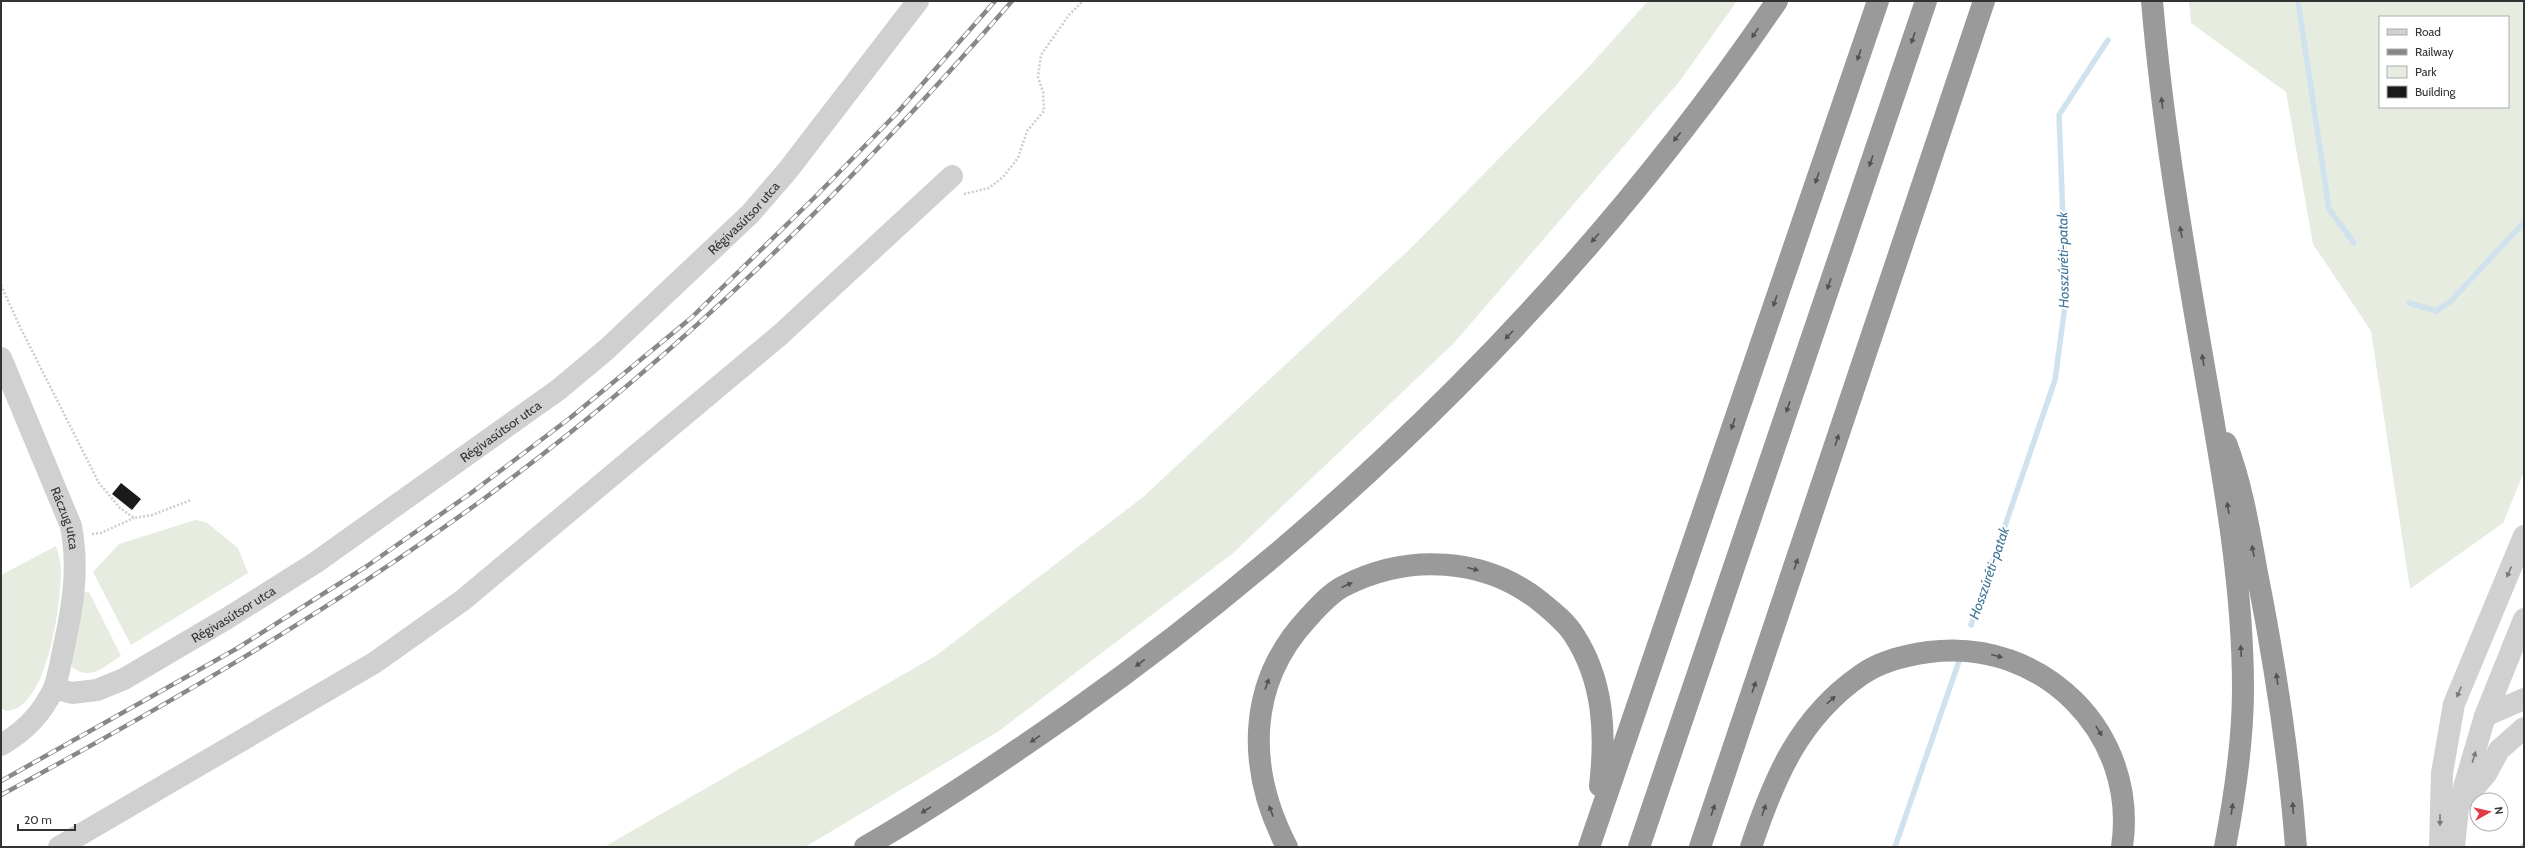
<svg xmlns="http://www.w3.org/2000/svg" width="2525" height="848" viewBox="0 0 2525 848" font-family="Cabin,sans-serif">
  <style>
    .green { fill: #e6ecdf; fill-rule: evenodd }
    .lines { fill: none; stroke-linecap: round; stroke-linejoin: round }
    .stream { stroke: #cfe2ee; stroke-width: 5.5 }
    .building { fill: #1a1a1a }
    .path { stroke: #cdcdcd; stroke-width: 2.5; stroke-dasharray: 2 2; stroke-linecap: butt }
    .minor { stroke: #d0d0d0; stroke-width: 22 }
    .highway { stroke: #9a9a9a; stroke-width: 22 }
    .rail-casing { stroke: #888; stroke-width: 4.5 }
    .rail { stroke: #fff; stroke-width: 3; stroke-dasharray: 9; stroke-linecap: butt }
    .oneway { fill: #525252 }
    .oneway2 { fill: #7a7a7a }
    .labels { text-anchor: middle; stroke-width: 4; stroke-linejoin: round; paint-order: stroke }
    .street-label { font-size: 13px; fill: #333; stroke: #fff }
    .water-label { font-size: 14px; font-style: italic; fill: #3f7597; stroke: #fff }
  </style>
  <rect width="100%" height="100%" fill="#fff"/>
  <path class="green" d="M1648 1H1737L1679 82 1454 343 1232 554 999 731 805 847H604L937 655 1143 497 1414 245 1584 72Z
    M2189 1H2524V472L2503 523 2410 589 2371 331 2313 244 2286 92 2191 23ZM2380 17H2508V107H2380Z
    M195 520 206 522 238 548 248 573 131 645 93 572 119 544Z
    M56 546C58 553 61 562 61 570 61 602 48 710 6 711L1 708V575Z
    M89 592 121 656C104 666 90 682 72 667L71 658 81 593Z"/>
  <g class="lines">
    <path class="stream" d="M2298 1 2329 209 2354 243
      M2409 303 2436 311 2450 302 2524 222
      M1971 625 2055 380 2066 298 2059 115 2108 40
      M1895 847 1959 661
      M2522 847 2524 845"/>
  </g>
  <path class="building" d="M121 483 141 499 132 510 112 494Z"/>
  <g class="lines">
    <path class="path" d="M964 194 989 188 1003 177 1018 158 1027 131 1044 111 1043 92 1038 77 1041 55 1069 15 1083 1
      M1 285 20 327 99 483 120 508 134 518 152 515 191 500
      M92 534 101 533 134 518"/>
    <g class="minor">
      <path id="s1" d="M1 358 71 526C79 567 73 606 64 646 61 660 59 675 54 688 43 712 24 732 1 745"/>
      <path id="s2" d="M54 688 72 693 97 690 124 679 226 619 315 563 558 390 607 349 750 214 788 170 918 1"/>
      <path d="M2485 716 2524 699"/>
      <path d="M2464 800 2486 774 2499 750 2524 728"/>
      <path d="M59 847 374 663 463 600 780 335 952 176"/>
      <path d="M2440 847 2442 773 2454 704 2524 536"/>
      <path d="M2454 847 2458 808 2485 716 2524 619"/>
    </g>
    <path class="highway" d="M2152 1C2162 118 2181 233 2201 349 2220 461 2243 575 2243 689 2243 742 2235 795 2225 847
      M2226 443C2242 485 2249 529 2257 573 2275 664 2289 755 2296 847
      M865 847C936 806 1004 760 1071 713 1345 519 1588 279 1777 1
      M1287 847C1247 770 1246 685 1307 619 1317 608 1330 593 1344 586 1408 553 1485 557 1541 602 1552 611 1566 622 1574 635 1604 681 1606 734 1600 786
      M1589 847 1878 1
      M1639 847 1926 1
      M1700 847 1984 1
      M1751 847C1774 778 1799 718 1861 675 1879 662 1907 655 1929 652 2042 637 2139 733 2122 847"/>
    <defs>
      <path id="rail" d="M1 781 236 649 367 566 471 493 570 418 691 318 814 198 897 113 995 1
        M1 795C165 706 327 613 478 503 676 359 851 186 1012 1"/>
    </defs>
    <use href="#rail" class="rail-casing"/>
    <use href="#rail" class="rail"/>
  </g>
  <defs><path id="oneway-solid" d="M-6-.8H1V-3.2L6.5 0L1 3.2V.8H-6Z"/></defs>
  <g class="oneway">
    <use href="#oneway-solid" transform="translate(1755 33) rotate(124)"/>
    <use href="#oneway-solid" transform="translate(1913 38) rotate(109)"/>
    <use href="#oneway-solid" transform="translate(1859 55) rotate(109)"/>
    <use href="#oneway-solid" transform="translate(2162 103) rotate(-97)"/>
    <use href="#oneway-solid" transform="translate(1677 137) rotate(128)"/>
    <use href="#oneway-solid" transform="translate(1871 161) rotate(109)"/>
    <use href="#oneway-solid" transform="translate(1817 178) rotate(109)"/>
    <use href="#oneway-solid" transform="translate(2181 232) rotate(-100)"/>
    <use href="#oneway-solid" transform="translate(1595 238) rotate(131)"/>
    <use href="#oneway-solid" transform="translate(1829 284) rotate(109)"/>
    <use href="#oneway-solid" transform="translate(1775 301) rotate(109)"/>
    <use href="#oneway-solid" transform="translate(1509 335) rotate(134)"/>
    <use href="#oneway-solid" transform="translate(2203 360) rotate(-100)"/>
    <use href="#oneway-solid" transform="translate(1788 407) rotate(109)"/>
    <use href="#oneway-solid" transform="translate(1733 424) rotate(109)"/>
    <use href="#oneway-solid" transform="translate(1837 440) rotate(-72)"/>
    <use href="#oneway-solid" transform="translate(2228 508) rotate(-99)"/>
    <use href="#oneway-solid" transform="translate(2253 551) rotate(-101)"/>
    <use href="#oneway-solid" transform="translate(1796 564) rotate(-72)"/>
    <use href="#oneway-solid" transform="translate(1473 569) rotate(14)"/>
    <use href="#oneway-solid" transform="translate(1347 585) rotate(-24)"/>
    <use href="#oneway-solid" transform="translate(2241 651) rotate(-93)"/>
    <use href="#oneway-solid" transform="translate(1997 656) rotate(15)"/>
    <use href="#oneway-solid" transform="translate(1140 663) rotate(143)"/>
    <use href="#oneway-solid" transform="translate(2277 679) rotate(-98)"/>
    <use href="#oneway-solid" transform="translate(1267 684) rotate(-70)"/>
    <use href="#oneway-solid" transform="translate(1754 687) rotate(-71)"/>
    <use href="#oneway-solid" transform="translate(1831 700) rotate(-42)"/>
    <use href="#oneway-solid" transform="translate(2099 731) rotate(58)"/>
    <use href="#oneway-solid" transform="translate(1035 739) rotate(145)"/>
    <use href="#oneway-solid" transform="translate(2293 808) rotate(-94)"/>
    <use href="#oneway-solid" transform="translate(2232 809) rotate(-81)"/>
    <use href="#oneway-solid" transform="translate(926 810) rotate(148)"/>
    <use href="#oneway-solid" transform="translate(1713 810) rotate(-71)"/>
    <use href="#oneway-solid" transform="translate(1764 810) rotate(-71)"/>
    <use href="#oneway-solid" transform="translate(1271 811) rotate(-111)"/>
  </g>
  <g class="oneway2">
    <use href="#oneway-solid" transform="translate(2509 572) rotate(113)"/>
    <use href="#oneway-solid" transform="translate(2459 692) rotate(113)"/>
    <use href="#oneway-solid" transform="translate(2474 757) rotate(-73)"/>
    <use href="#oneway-solid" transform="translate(2440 820) rotate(90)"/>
  </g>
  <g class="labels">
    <g class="street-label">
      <text dy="5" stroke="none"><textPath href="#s2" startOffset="848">Régivasútsor utca</textPath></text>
      <text dy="5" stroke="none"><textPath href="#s2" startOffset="524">Régivasútsor utca</textPath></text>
      <text dy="5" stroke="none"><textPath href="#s1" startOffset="173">Ráczug utca</textPath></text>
      <text dy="5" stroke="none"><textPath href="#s2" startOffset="200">Régivasútsor utca</textPath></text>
    </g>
    <g class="water-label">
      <text transform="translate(2063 260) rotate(-91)" y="5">Hosszúréti-patak</text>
      <text transform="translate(1989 573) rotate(-71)" y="5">Hosszúréti-patak</text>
    </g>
  </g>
  <rect width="2525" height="848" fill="none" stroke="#333333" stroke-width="4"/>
  <rect x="2379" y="16" width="130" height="92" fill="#ffffff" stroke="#adadad"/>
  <rect x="2387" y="29" width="20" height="6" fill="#d0d0d0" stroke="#adadad"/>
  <text x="2415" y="36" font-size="12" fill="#333333">Road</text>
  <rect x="2387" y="49" width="20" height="6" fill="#888888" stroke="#adadad"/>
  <text x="2415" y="56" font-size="12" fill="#333333">Railway</text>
  <rect x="2387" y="66" width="20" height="12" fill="#e6ecdf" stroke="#adadad"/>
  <text x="2415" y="76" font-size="12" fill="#333333">Park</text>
  <rect x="2387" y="86" width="20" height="12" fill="#1a1a1a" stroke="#adadad"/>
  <text x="2415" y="96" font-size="12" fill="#333333">Building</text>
  <g transform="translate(2489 812) rotate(82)"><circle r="19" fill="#ffffff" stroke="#adadad"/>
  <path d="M0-3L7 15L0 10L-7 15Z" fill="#e63946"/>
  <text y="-6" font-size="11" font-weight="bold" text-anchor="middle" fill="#333333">N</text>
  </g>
  <path d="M18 824v6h57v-6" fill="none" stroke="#333333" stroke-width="2"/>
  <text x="24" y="824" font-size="12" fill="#333333" stroke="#ffffff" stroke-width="3" paint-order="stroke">20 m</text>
</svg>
